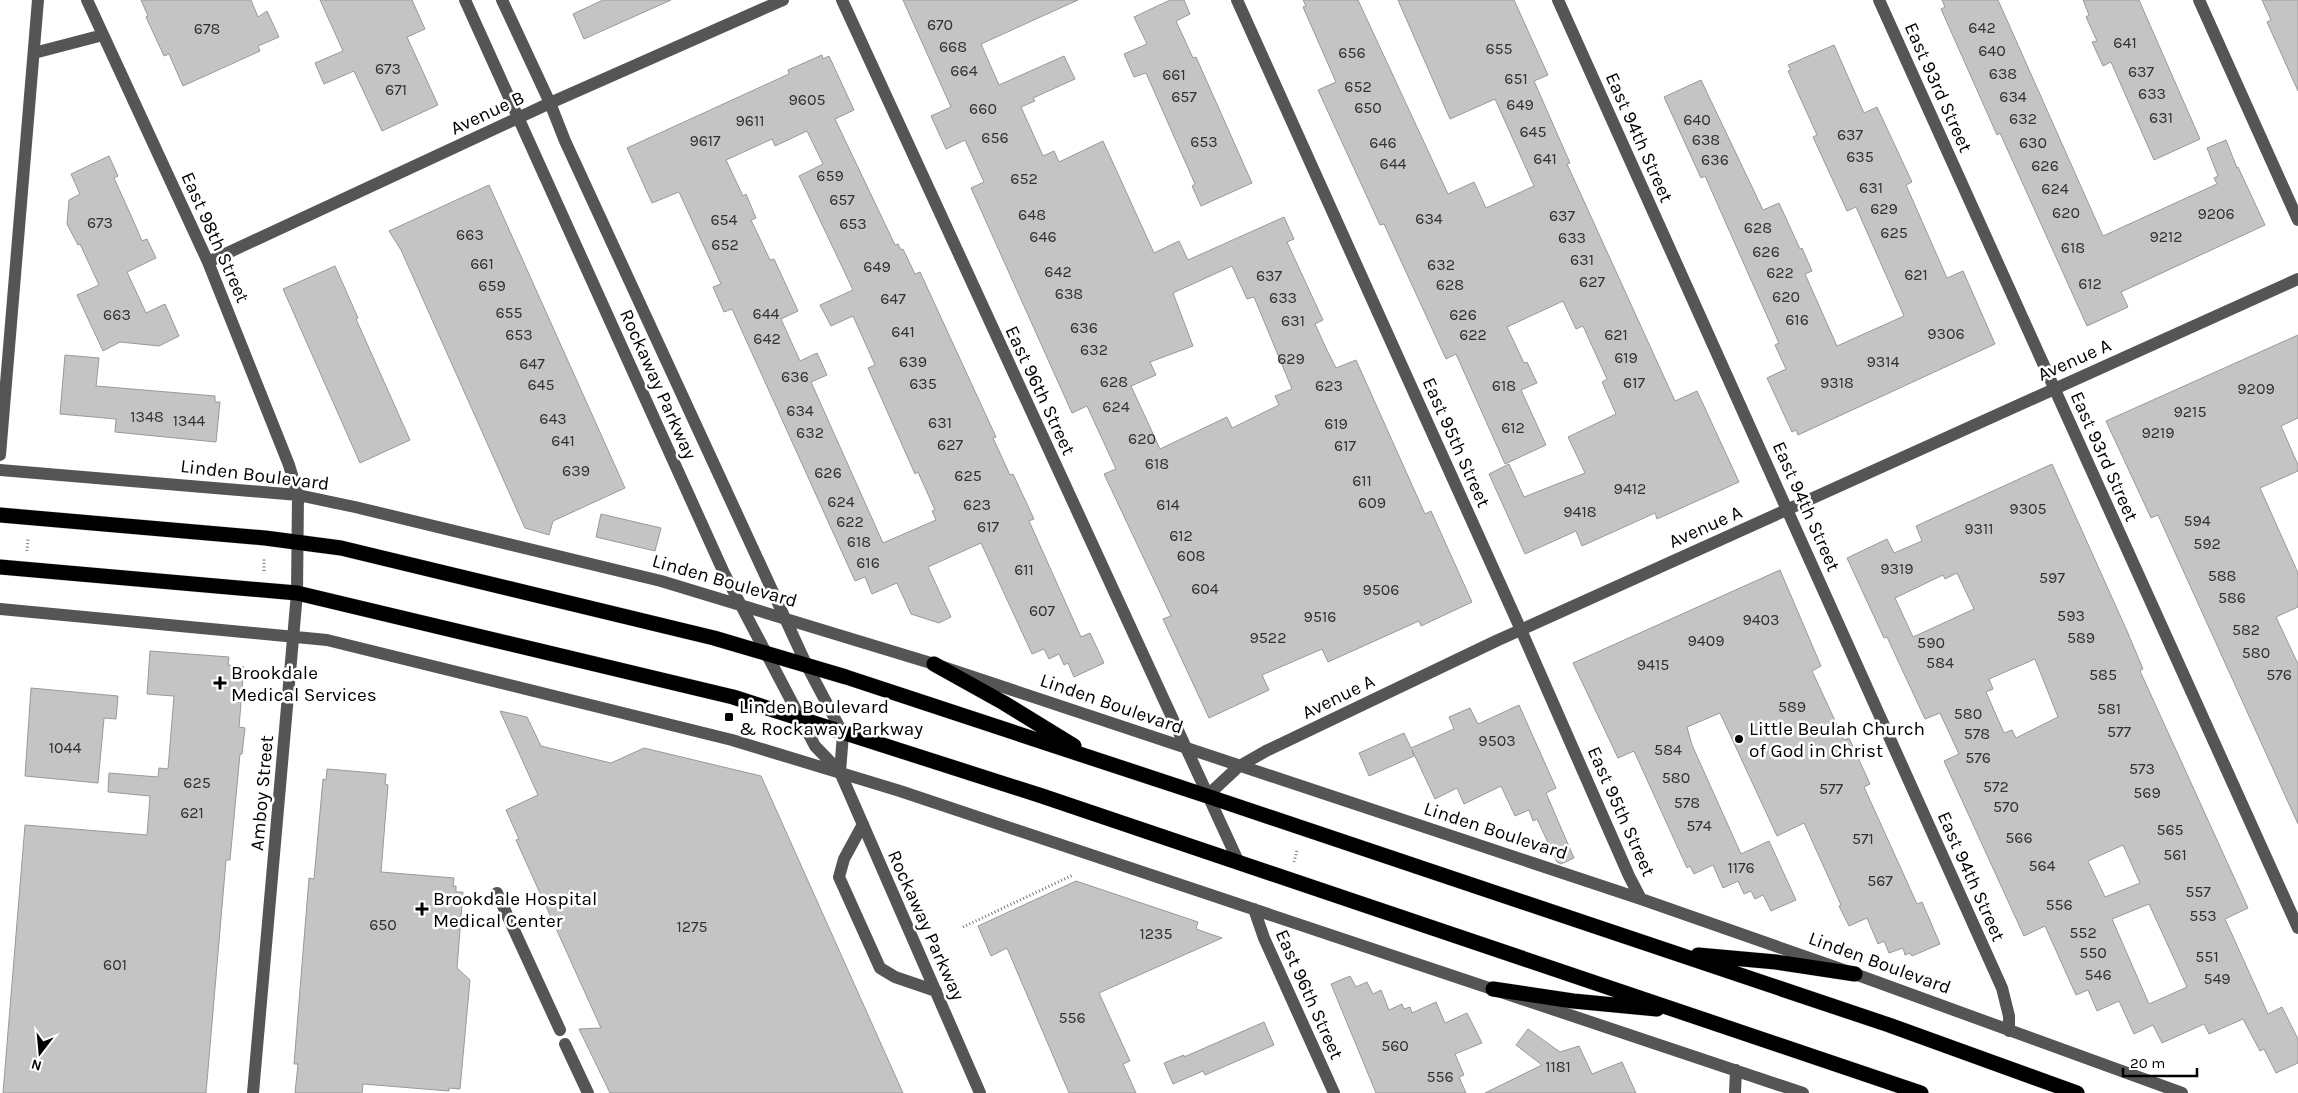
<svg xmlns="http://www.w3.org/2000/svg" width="2298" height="1093" viewBox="0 0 2298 1093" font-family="Karla,sans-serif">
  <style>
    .building { fill: #c4c4c4; stroke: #999; fill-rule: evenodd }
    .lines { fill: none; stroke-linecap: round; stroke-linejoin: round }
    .highway-casing { stroke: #dbdbdb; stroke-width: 16 }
    .path { stroke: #777; stroke-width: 3; stroke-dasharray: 1 2.5; stroke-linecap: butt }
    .minor { stroke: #555; stroke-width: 12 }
    .highway { stroke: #000; stroke-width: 15 }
    .poi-dot { fill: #000; stroke: #fff; stroke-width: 2 }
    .labels { text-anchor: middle; stroke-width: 5; stroke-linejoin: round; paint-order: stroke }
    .number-label { font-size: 16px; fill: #313131 }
    .street-label { font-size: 19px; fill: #000; stroke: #fff }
    .poi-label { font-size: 19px; fill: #000; stroke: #fff; text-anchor: start }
  </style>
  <rect width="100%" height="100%" fill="#fff"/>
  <path class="building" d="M141 0H251L258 17 267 11 279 37 258 46 260 51 183 86 169 54 164 56 146 17 148 16Z
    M320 0H412L425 29 407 37 438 105 382 131 354 71 324 84 315 63 343 51Z
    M603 0H671L584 39 573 14Z
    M903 0H1078L981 44 999 85 1064 56 1075 79 1033 98 1035 101 1021 107 1043 156 1054 151 1059 162 1103 141 1154 253 1179 241 1188 260 1284 217 1294 239 1287 242 1323 320 1315 324 1326 348 1336 368 1356 360 1425 514 1431 511 1472 602 1421 626 1419 621 1328 662 1322 649 1262 675 1269 690 1209 718 1163 619 1171 616 1104 474 1116 469 1087 406 1072 413 971 188 984 182 965 140 946 149 931 116 951 107ZM1232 266 1247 299 1254 297 1292 389 1275 396 1279 405 1232 428 1227 417 1160 449 1131 386 1156 375 1150 362 1193 346 1173 293Z
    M1170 0H1184L1190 14 1176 21 1193 58 1196 57 1252 183 1201 206 1192 186 1195 184 1146 73 1134 77 1124 54 1147 44 1134 17Z
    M1303 0H1358L1448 194 1474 182 1486 208 1534 186 1495 99 1450 119 1398 0H1514L1548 75 1534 81 1570 163 1567 164 1675 401 1697 391 1739 482 1657 519 1655 513 1582 546 1576 531 1525 554 1489 474 1509 464 1524 497 1585 473 1568 437 1616 414 1602 382 1607 379 1583 326 1576 329 1563 301 1507 327 1524 363 1527 362 1537 383 1521 390 1546 445 1505 464 1456 354 1446 359 1384 224 1380 225 1318 90 1336 82 1303 7 1306 6Z
    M1942 0H1998L2103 236 2217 184 2214 178 2218 176 2207 148 2226 140 2237 168 2238 167 2265 225 2121 292 2128 307 2087 326 2000 133 1997 135 1941 9 1945 7Z
    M2083 0H2139L2200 139 2154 160 2111 62 2103 66 2092 42 2097 41 2086 17 2089 15Z
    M2262 0H2298V91L2267 22 2271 20Z
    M1834 45 1864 113 1877 107 1912 182 1906 185 1947 278 1963 271 1995 344 1798 435 1796 430 1792 432 1767 378 1786 369 1775 345 1779 343 1705 176 1701 178 1664 97 1701 80 1763 210 1779 203 1800 249 1802 248 1812 271 1805 274 1837 346 1904 316 1856 207 1847 211 1813 137 1817 135 1788 71 1791 70 1788 65Z
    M822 55 823 59 829 56 854 110 835 119 895 245 898 244 901 250 903 249 915 274 920 272 996 437 993 438 1010 475 1013 474 1034 519 1029 521 1081 637 1090 633 1104 663 1074 677 1068 663 1064 665 1059 654 1049 659 1044 649 1032 654 981 543 928 567 951 617 939 623 911 614 897 583 872 594 865 577 855 581 732 309 724 312 713 287 721 284 679 192 652 203 627 148 789 74 788 70ZM807 131 823 164 799 176 853 290 820 305 831 326 853 316 875 365 868 368 915 474 918 472 935 510 932 511 936 520 883 543 811 382 827 375 817 353 800 361 790 339 781 319 798 311 774 259 770 260 751 220 756 218 746 194 743 196 726 160 772 139 775 146Z
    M109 156 118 176 114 178 133 220 142 241 147 239 156 258 127 272 146 313 165 304 179 336 159 346 120 342 103 351 77 295 99 285 80 244 78 245 67 224 69 200 80 194 71 174Z
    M489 185 625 488 553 521 549 535 525 528 401 250 389 231Z
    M335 266 358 318 356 319 410 440 360 463 283 289Z
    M2298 335V418L2281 426 2298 465V471L2260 488 2298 573V607L2276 617 2298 664V824L2158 515 2151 518 2106 421Z
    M65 355 99 358 96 386 215 396V402H220L216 442 115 432 116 419 60 414Z
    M2052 464 2127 631 2143 669 2140 671 2248 908 2225 919 2268 1014 2282 1007 2298 1039V1063L2276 1073 2264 1049 2260 1051 2243 1019 2209 1034 2204 1024 2162 1043 2153 1025 2134 1034 2119 1001 2097 1011 2088 990 2076 995 2045 926 2024 936 1944 761 1959 754 1940 713 1925 719 1887 637 1884 638 1847 558 1887 539 1894 553 1922 541 1916 526ZM1957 573 1974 609 1913 637 1895 598 1943 575 1945 579ZM2035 659 2058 717 2016 738 2012 730 2004 733 1986 692 1993 689 1989 679ZM2123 845 2140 883 2105 897 2088 861ZM2149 904 2187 987 2149 1004 2112 919Z
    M601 514 661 528 655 551 596 537Z
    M1780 570 1821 666 1812 671 1844 740 1849 738 1870 784 1864 787 1917 904 1922 902 1940 944 1912 956 1910 953 1905 955 1903 948 1889 953 1884 941 1878 944 1867 918 1849 926 1839 906 1841 905 1804 823 1777 836 1720 713 1687 727 1692 745 1741 854 1769 841 1796 900 1771 911 1763 895 1755 899 1751 891 1744 894 1738 881 1723 888 1713 865 1694 874 1690 866 1687 868 1634 751 1618 758 1573 663Z
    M150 651 229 657 228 665 244 667 239 727 245 728 242 754H240L230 860H226L206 1093H3L25 825 147 835 150 796 108 792 109 773 158 777 159 768 168 769 174 696 147 694Z
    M31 688 118 696 116 719 104 718 98 783 25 776Z
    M1519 705 1556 788 1546 793 1574 858 1561 864 1557 862 1537 819 1533 821 1529 810 1515 816 1501 786 1464 804 1457 788 1435 799 1412 750 1414 756 1369 776 1359 753 1404 733 1411 748 1454 729 1449 717 1470 708 1478 724Z
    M500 711 527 717 541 746 611 763 644 748 761 776 903 1093H610L579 1029 601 1028 516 840 519 839 506 810 538 795Z
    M327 769 386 774 385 784 388 785 381 872 454 878 453 886H456V892H463L457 968 470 980 460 1089 449 1088V1091L363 1084 362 1093H295L298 1064H294L309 878 314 879 323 779 326 780Z
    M1076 881 1198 922 1196 929 1222 938 1099 993 1130 1061 1123 1064 1136 1093H1069L1007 948 991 956 978 926Z
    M1350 976 1356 987 1367 982 1373 994 1381 990 1389 1010 1402 1004 1404 1009 1410 1007 1412 1013 1436 1002 1445 1023 1467 1013 1482 1043 1455 1054 1464 1075 1459 1077 1466 1093H1376L1331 984Z
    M1264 1022 1274 1045 1205 1075 1203 1071 1173 1084 1164 1063 1184 1055V1057Z
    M1528 1029 1560 1052 1579 1046 1592 1074 1622 1062 1636 1093H1485L1542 1065 1516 1045Z"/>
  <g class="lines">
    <defs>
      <path id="highway" d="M0 515 265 538 341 548 714 638 846 677 1207 796 1889 1025 2077 1093
        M0 567 297 593 733 697 1042 796 1921 1093
        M934 664 1004 703 1074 746
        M1698 955 1776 962 1855 974
        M1493 989 1573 1001 1657 1009"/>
    </defs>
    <use href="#highway" class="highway-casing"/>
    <path class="path" d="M27 551 28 539
      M264 571V559
      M1294 862 1297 850
      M963 927 1073 875"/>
    <path class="minor" d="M87 0 208 262 289 465 298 495 297 593 253 1093
      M465 0 724 573 815 746 840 772 980 1093
      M502 0 550 103 565 141 807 666 843 734 840 772
      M842 0 1239 863
      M1237 0 1521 630 1629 876 1641 899
      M1558 0 2002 988 2009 1016V1031
      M1879 0 2298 928
      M2199 0 2298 220
      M34 53 103 35
      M208 262 550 103 783 0
      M0 455 38 0
      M0 470 298 495 355 507 661 581 934 664 1641 899 1855 974 2182 1093
      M0 609 327 640 732 740 900 791 1803 1093
      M1207 796 1238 767 1266 751 1496 641 2298 279
      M863 824 844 859 839 877 880 968 895 977 936 991
      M497 893 560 1030
      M1254 909 1264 938 1334 1093
      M565 1044 588 1093
      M1735 1093 1736 1070"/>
    <use href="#highway" class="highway"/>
  </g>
  <g class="poi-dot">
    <path d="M217.5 675.5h5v5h5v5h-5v5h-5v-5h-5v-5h5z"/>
    <rect x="724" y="712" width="10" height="10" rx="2.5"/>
    <circle cx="1739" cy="739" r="5"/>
    <path d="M419.5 901.5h5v5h5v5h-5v5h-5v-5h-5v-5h5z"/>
  </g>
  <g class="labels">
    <g class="number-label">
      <text x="940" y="30">670</text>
      <text x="1982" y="33">642</text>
      <text x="207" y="34">678</text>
      <text x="2125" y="48">641</text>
      <text x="953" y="52">668</text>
      <text x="1499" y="54">655</text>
      <text x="1992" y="56">640</text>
      <text x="1352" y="58">656</text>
      <text x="388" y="74">673</text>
      <text x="964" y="76">664</text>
      <text x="2141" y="77">637</text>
      <text x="2003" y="79">638</text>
      <text x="1174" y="80">661</text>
      <text x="1516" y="84">651</text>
      <text x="1358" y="92">652</text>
      <text x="396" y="95">671</text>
      <text x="2152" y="99">633</text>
      <text x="1184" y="102">657</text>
      <text x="2013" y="102">634</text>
      <text x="807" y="105">9605</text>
      <text x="1520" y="110">649</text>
      <text x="1368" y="113">650</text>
      <text x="983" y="114">660</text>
      <text x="2161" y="123">631</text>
      <text x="2023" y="124">632</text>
      <text x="1697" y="125">640</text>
      <text x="750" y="126">9611</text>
      <text x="1533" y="137">645</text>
      <text x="1850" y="140">637</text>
      <text x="995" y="143">656</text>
      <text x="1706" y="145">638</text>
      <text x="705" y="146">9617</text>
      <text x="1204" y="147">653</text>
      <text x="1383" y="148">646</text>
      <text x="2033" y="148">630</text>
      <text x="1860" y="162">635</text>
      <text x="1545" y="164">641</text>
      <text x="1715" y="165">636</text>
      <text x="1393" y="169">644</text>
      <text x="2045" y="171">626</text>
      <text x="830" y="181">659</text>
      <text x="1024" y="184">652</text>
      <text x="1871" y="193">631</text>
      <text x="2055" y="194">624</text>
      <text x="842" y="205">657</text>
      <text x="1884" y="214">629</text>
      <text x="2066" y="218">620</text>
      <text x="2216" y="219">9206</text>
      <text x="1032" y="220">648</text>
      <text x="1562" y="221">637</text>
      <text x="1429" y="224">634</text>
      <text x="724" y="225">654</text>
      <text x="100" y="228">673</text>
      <text x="853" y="229">653</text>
      <text x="1758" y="233">628</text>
      <text x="1894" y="238">625</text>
      <text x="470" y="240">663</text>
      <text x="1043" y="242">646</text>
      <text x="2166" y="242">9212</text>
      <text x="1572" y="243">633</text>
      <text x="725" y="250">652</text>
      <text x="2073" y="253">618</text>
      <text x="1766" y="257">626</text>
      <text x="1582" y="265">631</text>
      <text x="482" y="269">661</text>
      <text x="1441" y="270">632</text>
      <text x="877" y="272">649</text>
      <text x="1058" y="277">642</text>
      <text x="1780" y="278">622</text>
      <text x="1916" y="280">621</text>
      <text x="1269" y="281">637</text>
      <text x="1592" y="287">627</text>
      <text x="2090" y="289">612</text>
      <text x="1450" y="290">628</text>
      <text x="492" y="291">659</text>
      <text x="1069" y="299">638</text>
      <text x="1786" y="302">620</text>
      <text x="1283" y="303">633</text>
      <text x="893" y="304">647</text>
      <text x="509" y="318">655</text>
      <text x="766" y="319">644</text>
      <text x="117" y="320">663</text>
      <text x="1463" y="320">626</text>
      <text x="1797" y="325">616</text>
      <text x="1293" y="326">631</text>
      <text x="1084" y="333">636</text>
      <text x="903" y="337">641</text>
      <text x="1946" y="339">9306</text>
      <text x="519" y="340">653</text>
      <text x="1473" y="340">622</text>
      <text x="1616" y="340">621</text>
      <text x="767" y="344">642</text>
      <text x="1094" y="355">632</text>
      <text x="1626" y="363">619</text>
      <text x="1291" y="364">629</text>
      <text x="913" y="367">639</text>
      <text x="1883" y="367">9314</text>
      <text x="532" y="369">647</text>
      <text x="795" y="382">636</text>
      <text x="1114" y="387">628</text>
      <text x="1634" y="388">617</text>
      <text x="1837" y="388">9318</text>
      <text x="923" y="389">635</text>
      <text x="541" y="390">645</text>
      <text x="1329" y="391">623</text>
      <text x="1504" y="391">618</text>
      <text x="2256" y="394">9209</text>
      <text x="1116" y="412">624</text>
      <text x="800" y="416">634</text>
      <text x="2190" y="417">9215</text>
      <text x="147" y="422">1348</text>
      <text x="553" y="424">643</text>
      <text x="189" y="426">1344</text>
      <text x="940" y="428">631</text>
      <text x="1336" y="429">619</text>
      <text x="1513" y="433">612</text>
      <text x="810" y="438">632</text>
      <text x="2158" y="438">9219</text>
      <text x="1142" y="444">620</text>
      <text x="563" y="446">641</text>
      <text x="950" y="450">627</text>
      <text x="1345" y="451">617</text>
      <text x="1157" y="469">618</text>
      <text x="576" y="476">639</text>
      <text x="828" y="478">626</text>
      <text x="968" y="481">625</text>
      <text x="1362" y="486">611</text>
      <text x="1630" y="494">9412</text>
      <text x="841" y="507">624</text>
      <text x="1372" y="508">609</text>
      <text x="977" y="510">623</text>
      <text x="1168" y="510">614</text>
      <text x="2028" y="514">9305</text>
      <text x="1580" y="517">9418</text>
      <text x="2197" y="526">594</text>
      <text x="850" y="527">622</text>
      <text x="988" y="532">617</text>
      <text x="1979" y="534">9311</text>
      <text x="1181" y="541">612</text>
      <text x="859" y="547">618</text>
      <text x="2207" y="549">592</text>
      <text x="1191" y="561">608</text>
      <text x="868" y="568">616</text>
      <text x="1897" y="574">9319</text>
      <text x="1024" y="575">611</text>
      <text x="2222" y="581">588</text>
      <text x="2052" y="583">597</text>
      <text x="1205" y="594">604</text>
      <text x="1381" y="595">9506</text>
      <text x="2232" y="603">586</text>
      <text x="1042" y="616">607</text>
      <text x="2071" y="621">593</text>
      <text x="1320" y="622">9516</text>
      <text x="1761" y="625">9403</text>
      <text x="2246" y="635">582</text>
      <text x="1268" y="643">9522</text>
      <text x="2081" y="643">589</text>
      <text x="1706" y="646">9409</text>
      <text x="1931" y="648">590</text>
      <text x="2256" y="658">580</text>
      <text x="1940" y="668">584</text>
      <text x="1653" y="670">9415</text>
      <text x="2103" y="680">585</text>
      <text x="2279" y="680">576</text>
      <text x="1792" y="712">589</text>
      <text x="2109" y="714">581</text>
      <text x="1968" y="719">580</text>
      <text x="2119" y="737">577</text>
      <text x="1977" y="739">578</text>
      <text x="1497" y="746">9503</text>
      <text x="65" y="753">1044</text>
      <text x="1668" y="755">584</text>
      <text x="1978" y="763">576</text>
      <text x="2142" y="774">573</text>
      <text x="1676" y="783">580</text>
      <text x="197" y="788">625</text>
      <text x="1996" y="792">572</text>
      <text x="1831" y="794">577</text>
      <text x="2147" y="798">569</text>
      <text x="1687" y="808">578</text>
      <text x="2006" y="812">570</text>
      <text x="192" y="818">621</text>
      <text x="1699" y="831">574</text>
      <text x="2170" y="835">565</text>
      <text x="2019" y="843">566</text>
      <text x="1863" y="844">571</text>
      <text x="2175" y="860">561</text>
      <text x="2042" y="871">564</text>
      <text x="1741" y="873">1176</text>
      <text x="1880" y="886">567</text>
      <text x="2198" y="897">557</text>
      <text x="2059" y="910">556</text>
      <text x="2203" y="921">553</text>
      <text x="383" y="930">650</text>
      <text x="692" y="932">1275</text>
      <text x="2083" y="938">552</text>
      <text x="1156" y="939">1235</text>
      <text x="2093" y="958">550</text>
      <text x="2207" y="962">551</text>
      <text x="115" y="970">601</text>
      <text x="2098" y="980">546</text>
      <text x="2217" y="984">549</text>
      <text x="1072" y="1023">556</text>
      <text x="1395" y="1051">560</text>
      <text x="1558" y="1072">1181</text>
      <text x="1440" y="1082">556</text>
    </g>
    <g class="street-label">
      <text transform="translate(1939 87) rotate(66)" y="7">East 93rd Street</text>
      <text transform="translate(487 112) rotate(-25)" y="7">Avenue B</text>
      <text transform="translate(1640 137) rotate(66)" y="7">East 94th Street</text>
      <text transform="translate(216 237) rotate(66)" y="7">East 98th Street</text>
      <text transform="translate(2074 359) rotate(-24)" y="7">Avenue A</text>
      <text transform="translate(659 384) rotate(66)" y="7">Rockaway Parkway</text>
      <text transform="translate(1041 390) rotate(65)" y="7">East 96th Street</text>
      <text transform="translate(1457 442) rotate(66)" y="7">East 95th Street</text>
      <text transform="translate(2105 456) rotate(66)" y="7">East 93rd Street</text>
      <text transform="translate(255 474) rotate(7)" y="7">Linden Boulevard</text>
      <text transform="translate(1807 506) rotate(66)" y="7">East 94th Street</text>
      <text transform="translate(1705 526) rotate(-24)" y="7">Avenue A</text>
      <text transform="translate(725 580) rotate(16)" y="7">Linden Boulevard</text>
      <text transform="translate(1338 696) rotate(-26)" y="7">Avenue A</text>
      <text transform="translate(1112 703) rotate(19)" y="7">Linden Boulevard</text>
      <text transform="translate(261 793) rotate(-85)" y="7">Amboy Street</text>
      <text transform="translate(1622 811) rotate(66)" y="7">East 95th Street</text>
      <text transform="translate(1496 830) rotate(18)" y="7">Linden Boulevard</text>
      <text transform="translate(1972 876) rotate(66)" y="7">East 94th Street</text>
      <text transform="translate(927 925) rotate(66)" y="7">Rockaway Parkway</text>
      <text transform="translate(1880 962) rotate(20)" y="7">Linden Boulevard</text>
      <text transform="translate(1310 994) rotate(66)" y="7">East 96th Street</text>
    </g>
    <g class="poi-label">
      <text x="231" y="679">Brookdale<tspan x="231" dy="22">Medical Services</tspan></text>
      <text x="739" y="713">Linden Boulevard<tspan x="739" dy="22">&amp; Rockaway Parkway</tspan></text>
      <text x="1749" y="735">Little Beulah Church<tspan x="1749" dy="22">of God in Christ</tspan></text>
      <text x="433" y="905">Brookdale Hospital<tspan x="433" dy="22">Medical Center</tspan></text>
    </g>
  </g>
  <g transform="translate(40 1053) rotate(196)" stroke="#ffffff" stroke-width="4" paint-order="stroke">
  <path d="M0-4L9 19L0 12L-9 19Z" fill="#000000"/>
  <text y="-8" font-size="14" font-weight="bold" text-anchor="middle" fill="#000000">N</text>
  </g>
  <path d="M2123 1068v8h74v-8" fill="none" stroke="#000000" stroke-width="2.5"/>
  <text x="2130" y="1068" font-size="15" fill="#000000" stroke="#ffffff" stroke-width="4" paint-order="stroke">20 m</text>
</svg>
